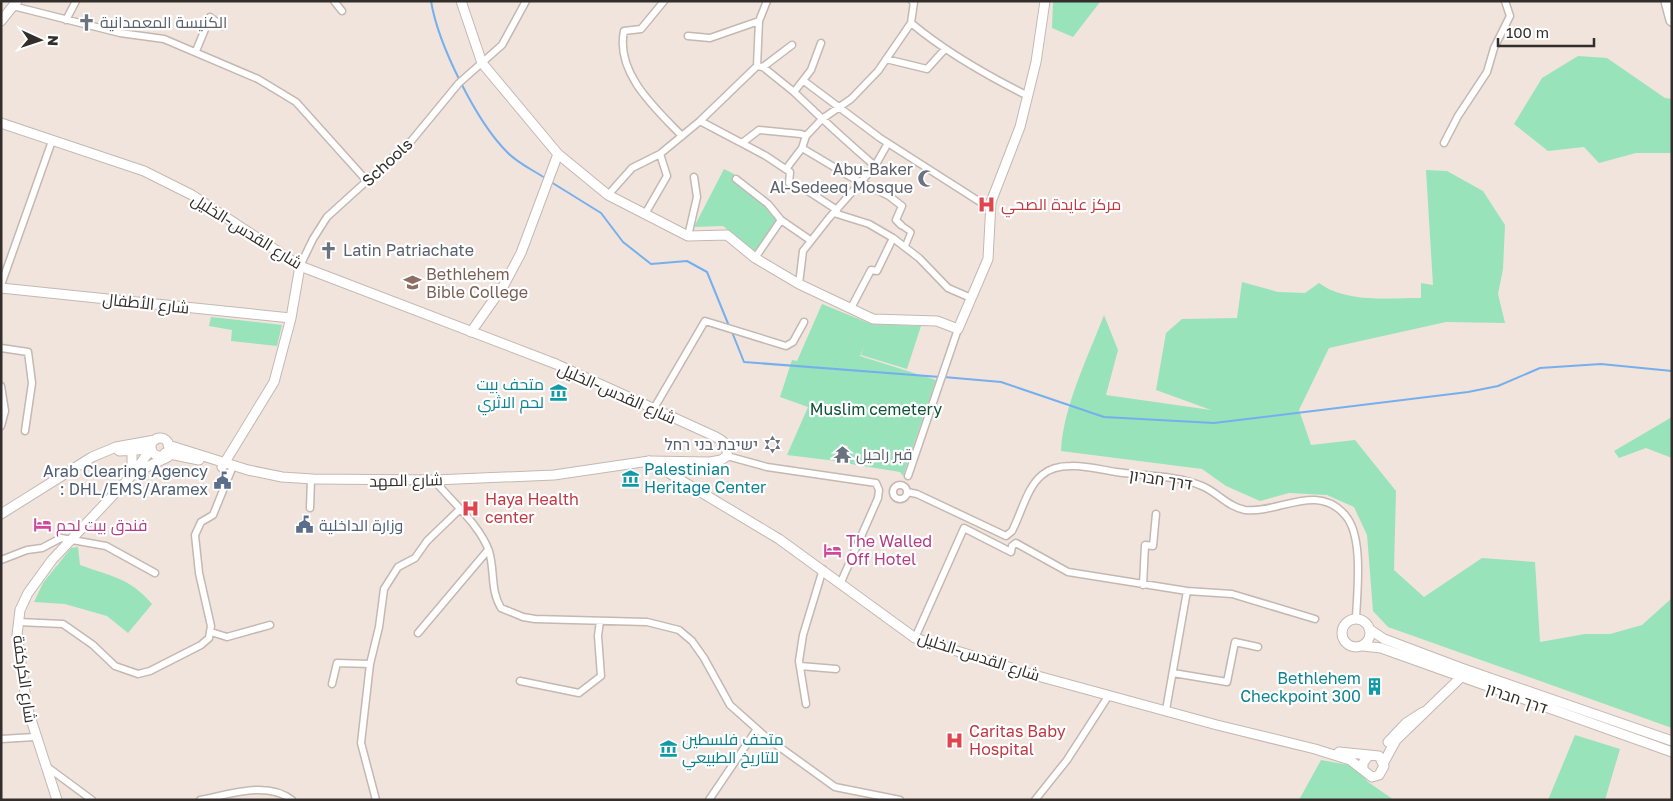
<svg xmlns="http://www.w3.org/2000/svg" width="1673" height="801" viewBox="0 0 1673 801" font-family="'Golos Text',Cairo,Heebo,sans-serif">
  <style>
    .green { fill: #98e3ba }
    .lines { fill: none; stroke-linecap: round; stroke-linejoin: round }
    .stream { stroke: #76afed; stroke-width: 2 }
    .pedestrian-casing { stroke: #c4b8b1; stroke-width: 8 }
    .minor-casing { stroke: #c4b8b1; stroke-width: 9 }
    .tertiary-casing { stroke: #c4b8b1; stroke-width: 11 }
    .secondary-casing { stroke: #c4b8b1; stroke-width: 11 }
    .trunk-casing { stroke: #c4b8b1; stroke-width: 14 }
    .pedestrian { stroke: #fff; stroke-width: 5 }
    .minor { stroke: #fff; stroke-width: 6 }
    .tertiary { stroke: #fff; stroke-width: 9 }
    .secondary { stroke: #fff; stroke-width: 9 }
    .trunk { stroke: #fff; stroke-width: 11 }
    .labels { text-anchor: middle; stroke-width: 4.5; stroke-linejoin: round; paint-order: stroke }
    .worship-label { font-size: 16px; fill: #5b616d; stroke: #fff; text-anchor: start }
    .street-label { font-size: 16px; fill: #332e2b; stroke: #fff }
    .health-label { font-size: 16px; fill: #be3a42; stroke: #fff; text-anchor: start }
    .education-label { font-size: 16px; fill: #785e54; stroke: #fff; text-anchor: start }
    .culture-label { font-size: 16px; fill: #0d838f; stroke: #fff; text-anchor: end }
    .park-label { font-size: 16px; fill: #0d5235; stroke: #fff }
    .service-label { font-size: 16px; fill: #4e5e75; stroke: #fff; text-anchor: end }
    .hotel-label { font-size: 16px; fill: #b23c85; stroke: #fff; text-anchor: start }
  </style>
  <rect width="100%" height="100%" fill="#f1e4dd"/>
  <path class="green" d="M1053 1H1099L1100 2 1073 37 1052 28Z
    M1578 56 1607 58 1665 98 1672 99V153H1636L1599 163 1584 147 1548 151 1514 124 1542 78Z
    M724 169 734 174V179L768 205 778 221 754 252 723 226 694 227Z
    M1426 170 1447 171 1483 191 1505 225 1503 269 1498 294 1505 323 1446 322 1329 348 1299 410 1311 445 1355 440 1396 491 1394 570 1424 597 1482 558 1535 562 1540 642 1585 634H1610L1642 625 1672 598V728L1388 627 1373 611 1367 535 1354 507 1327 495 1289 493 1260 501 1226 486 1202 469 1061 451C1063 407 1088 357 1104 315L1118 350 1106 395 1211 410 1156 390 1166 333 1182 319 1237 318 1242 282 1278 292 1305 293 1319 283C1346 303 1388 298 1421 298V283L1433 285Z
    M822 304 871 324 921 326 907 369 861 355 864 346 860 356 936 380 903 476 900 472 845 463 848 446 840 444 836 461 787 455 808 407 780 397 792 360 797 361Z
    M211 317 282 325 277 346 231 341 232 330 209 326Z
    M1672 417V458L1646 448 1619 458 1614 451Z
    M78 547 80 565C112 577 129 577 152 604L128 633 107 616 65 604 34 602 43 583 71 548Z
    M1575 735 1620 749 1605 800H1548Z
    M1321 760 1354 766 1368 782 1394 800H1299Z"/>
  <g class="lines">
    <path class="stream" d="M431 1C438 44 476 121 507 152 517 163 533 170 545 178
      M551 182 601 213 623 242 651 264 687 261 707 272 729 326
      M732 332 744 362 940 377
      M944 377 1001 382 1104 417 1214 423 1468 392 1498 386 1540 368 1601 364 1672 371"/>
    <defs>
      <path id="pedestrian" d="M901 225 911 232 905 247"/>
      <path id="minor" d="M334 1 342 11
        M664 1 641 29 624 31C615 73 656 109 682 136
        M13 6 120 33 164 39 258 79 296 102 366 180
        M66 20 76 1
        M911 23C947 53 986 75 1028 96
        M688 36 710 38 759 21
        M821 43 811 70 794 92C821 118 847 142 875 166
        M196 51 210 17 222 26
        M886 59 927 69 945 49
        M757 66 763 67 794 92
        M763 67 792 45
        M804 81 880 138 991 209
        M700 121 766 156 790 172 789 183 811 193 837 210
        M742 143 759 130 801 134 806 136
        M1444 143 1458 116 1487 72 1494 48 1510 16 1505 1
        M802 148 849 176 889 196 902 206 896 220 901 225
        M786 169 802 148 806 136 822 119 851 99 878 71 911 23 914 2 912 1
        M736 179 768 204 781 220 810 240
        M608 195 632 168 660 154 700 121 757 66 759 21 767 1
        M834 213 869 224 893 238 919 258 948 288 971 298
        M645 214 667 176 660 154
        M688 236 697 197 694 177
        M755 258 781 220
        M300 266 313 239 327 217 412 140 459 83 502 45 526 1
        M799 284 803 251 829 218 875 166 888 143
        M1 285 52 141
        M851 308 871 270 877 271 893 238
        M1 348 28 352 32 383 25 431
        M1 386 5 411 1 426
        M653 410 705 321 786 346 793 342 804 322
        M727 456 767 467 876 483 879 490 878 498 841 582
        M908 476 958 329
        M434 480C452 502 479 524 489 551 495 571 490 590 501 608L523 617 535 619 647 622 679 630 692 641 704 658 730 705 767 738 835 787 900 800
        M893 492a7 7 0 1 1 14 0a7 7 0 1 1-14 0Z
        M907 492 917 494 1006 536 1012 531C1021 514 1027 487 1042 475 1050 468 1062 466 1071 466 1085 465 1102 470 1116 472 1143 476 1176 475 1202 486 1217 492 1228 507 1245 510 1278 514 1317 482 1345 515 1364 536 1357 591 1356 619
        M310 508 311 479
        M1 560 27 550 42 548 61 538 106 546 155 573
        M1143 585 1145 545 1153 546 1156 514
        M18 622 63 624 93 645 115 666 138 674 150 671 201 645 209 638 211 626 199 573 195 535 201 522 213 515 233 466
        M211 632 227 637 270 625
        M418 633 488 550
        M915 638 964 528 1011 552 1012 546 1016 543 1068 572 1187 591 1232 594 1315 619
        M800 666 836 669
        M1173 673 1227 682 1235 642 1258 647
        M520 681 579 693 601 676 598 636 600 621
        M332 684 337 663 370 664
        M806 704 799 661 803 635 823 569
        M1166 710 1187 591
        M1 739 35 737
        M46 766 92 800
        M200 800C228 795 267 780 292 800
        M376 800 361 743 370 664 379 627 384 589 398 567 415 558 427 541 459 510
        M709 800 757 729
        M1035 800 1067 760 1109 695"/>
      <path id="tertiary" d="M461 1 482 63 558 154 608 195 688 236 727 235 755 258 799 284 873 319 937 321 958 329 988 259 991 202 1020 127 1036 62 1045 1
        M1 21 17 1
        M1 288 291 318
        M471 332 504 285 521 253 558 154
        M151 447a9 9 0 1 1 18 0a9 9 0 1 1-18 0Z
        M168 445 248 470 282 477 313 479 434 480 554 475 649 461
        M119 451 151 449
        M128 451 132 452V474
        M165 453 199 460
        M222 467 274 382 291 318 300 266
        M134 473 168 457
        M1 514 92 457 116 447 155 440
        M57 800 27 707 17 635 20 610 28 593 52 560 132 475 151 449"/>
      <path id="secondary" d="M1 123 144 171 192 195 300 266 556 364 714 436C724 441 728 444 727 456L721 460 710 462 649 461
        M649 461 779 539 915 638 1034 675 1217 725 1315 749 1350 760 1363 770
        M1342 633a14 14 0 1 1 28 0a14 14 0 1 1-28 0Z
        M1369 629 1384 639 1461 668 1672 741
        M1363 646 1381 648 1672 752
        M1388 742 1406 723 1423 712
        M1339 752 1379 756 1384 766 1379 775 1372 777 1363 770V763L1369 755
        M1384 762 1396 740 1454 684 1460 678 1461 673"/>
      <path id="trunk" d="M1667 1 1672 20"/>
    </defs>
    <use href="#pedestrian" class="pedestrian-casing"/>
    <use href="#minor" class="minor-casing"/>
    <use href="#tertiary" class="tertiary-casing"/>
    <use href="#secondary" class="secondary-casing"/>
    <use href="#trunk" class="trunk-casing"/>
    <use href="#pedestrian" class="pedestrian"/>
    <use href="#minor" class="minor"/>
    <use href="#tertiary" class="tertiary"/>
    <use href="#secondary" class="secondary"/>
    <use href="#trunk" class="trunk"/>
  </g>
  <defs>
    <symbol id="church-bare" viewBox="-9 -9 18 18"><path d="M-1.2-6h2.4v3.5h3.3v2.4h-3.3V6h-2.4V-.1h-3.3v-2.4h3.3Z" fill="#6b7280" stroke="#fff" stroke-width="2.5" paint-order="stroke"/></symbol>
    <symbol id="mosque-bare" viewBox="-9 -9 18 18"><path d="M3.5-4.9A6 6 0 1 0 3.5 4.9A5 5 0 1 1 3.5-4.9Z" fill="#6b7280" stroke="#fff" stroke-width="2.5" paint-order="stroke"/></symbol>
    <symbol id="hospital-bare" viewBox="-9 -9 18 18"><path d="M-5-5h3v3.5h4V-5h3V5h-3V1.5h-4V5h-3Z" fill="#e0444e" stroke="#fff" stroke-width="2.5" paint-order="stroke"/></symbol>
    <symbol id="university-bare" viewBox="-9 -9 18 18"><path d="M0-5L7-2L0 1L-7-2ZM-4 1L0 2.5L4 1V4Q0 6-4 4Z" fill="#8d6e63" stroke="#fff" stroke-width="2.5" paint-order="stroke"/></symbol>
    <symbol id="museum-bare" viewBox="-9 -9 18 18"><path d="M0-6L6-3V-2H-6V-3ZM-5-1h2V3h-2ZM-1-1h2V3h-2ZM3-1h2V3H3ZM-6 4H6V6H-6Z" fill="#0f9aa8" stroke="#fff" stroke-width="2.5" paint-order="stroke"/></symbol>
    <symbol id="synagogue-bare" viewBox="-9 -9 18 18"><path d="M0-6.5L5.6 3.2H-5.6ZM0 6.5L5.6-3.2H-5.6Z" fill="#6b7280" stroke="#fff" stroke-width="2.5" paint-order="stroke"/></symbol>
    <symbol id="temple-bare" viewBox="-9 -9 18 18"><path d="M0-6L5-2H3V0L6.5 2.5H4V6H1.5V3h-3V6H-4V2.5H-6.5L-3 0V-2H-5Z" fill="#6b7280" stroke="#fff" stroke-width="2.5" paint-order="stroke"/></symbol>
    <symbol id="civic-bare" viewBox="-9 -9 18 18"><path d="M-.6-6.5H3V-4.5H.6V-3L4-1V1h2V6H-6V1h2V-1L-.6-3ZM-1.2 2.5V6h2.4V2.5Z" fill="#5c6f8a" stroke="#fff" stroke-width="2.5" paint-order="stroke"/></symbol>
    <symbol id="hotel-bare" viewBox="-9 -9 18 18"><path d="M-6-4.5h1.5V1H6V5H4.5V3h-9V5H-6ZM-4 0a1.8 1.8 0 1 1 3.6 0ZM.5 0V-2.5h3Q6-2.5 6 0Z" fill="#d1479c" stroke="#fff" stroke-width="2.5" paint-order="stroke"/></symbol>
    <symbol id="building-bare" viewBox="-9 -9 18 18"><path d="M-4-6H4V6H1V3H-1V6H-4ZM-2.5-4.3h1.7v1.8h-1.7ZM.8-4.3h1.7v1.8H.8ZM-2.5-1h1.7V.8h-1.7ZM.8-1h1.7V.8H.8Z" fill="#0f9aa8" stroke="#fff" stroke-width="2.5" paint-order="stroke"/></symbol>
  </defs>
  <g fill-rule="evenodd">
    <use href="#church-bare" x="74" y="10" width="25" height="25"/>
    <use href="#mosque-bare" x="914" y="166" width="25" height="25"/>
    <use href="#hospital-bare" x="974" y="192" width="25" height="25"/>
    <use href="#church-bare" x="316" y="238" width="25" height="25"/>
    <use href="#university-bare" x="400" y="270" width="25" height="25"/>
    <use href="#museum-bare" x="546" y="380" width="25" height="25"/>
    <use href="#synagogue-bare" x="760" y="432" width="25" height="25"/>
    <use href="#temple-bare" x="830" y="442" width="25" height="25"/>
    <use href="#museum-bare" x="618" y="466" width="25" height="25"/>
    <use href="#civic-bare" x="210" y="468" width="25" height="25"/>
    <use href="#hospital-bare" x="458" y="496" width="25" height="25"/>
    <use href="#hotel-bare" x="30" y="512" width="25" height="25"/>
    <use href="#civic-bare" x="292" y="512" width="25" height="25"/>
    <use href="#hotel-bare" x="820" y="538" width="25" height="25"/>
    <use href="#building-bare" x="1362" y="674" width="25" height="25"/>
    <use href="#hospital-bare" x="942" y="728" width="25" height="25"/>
    <use href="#museum-bare" x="656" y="736" width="25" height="25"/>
  </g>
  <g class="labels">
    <g class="worship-label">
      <text x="100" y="28">الكنيسة المعمدانية</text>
      <text x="913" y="175" text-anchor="end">Abu-Baker<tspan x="913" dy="18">Al-Sedeeq Mosque</tspan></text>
      <text x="343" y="256">Latin Patriachate</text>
      <text x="758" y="450" text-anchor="end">ישיבת בני רחל</text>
      <text x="856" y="460">قبر راحيل</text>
    </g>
    <g class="street-label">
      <text transform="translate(387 162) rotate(-43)" y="6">Schools</text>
      <text transform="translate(247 231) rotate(32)" y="6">شارع القدس-الخليل</text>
      <text transform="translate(146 303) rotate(6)" y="6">شارع الأطفال</text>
      <text transform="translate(617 393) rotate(24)" y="6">شارع القدس-الخليل</text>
      <text transform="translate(1161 479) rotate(9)" y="6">דרך חברון</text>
      <text transform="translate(406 480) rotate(-1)" y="6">شارع المهد</text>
      <text transform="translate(979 656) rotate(18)" y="6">شارع القدس-الخليل</text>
      <text transform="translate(25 679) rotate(82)" y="6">شارع الكركفة</text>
      <text transform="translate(1517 698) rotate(19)" y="6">דרך חברון</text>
    </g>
    <g class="health-label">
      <text x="1001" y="210">مركز عايدة الصحي</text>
      <text x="485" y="505">Haya Health<tspan x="485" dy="18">center</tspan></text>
      <text x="969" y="737">Caritas Baby<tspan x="969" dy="18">Hospital</tspan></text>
    </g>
    <g class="education-label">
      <text x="426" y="280">Bethlehem<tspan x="426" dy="18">Bible College</tspan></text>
    </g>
    <g class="culture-label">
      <text x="544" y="390">متحف بيت<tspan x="544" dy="18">لحم الاثري</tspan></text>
      <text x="644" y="475" text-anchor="start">Palestinian<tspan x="644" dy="18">Heritage Center</tspan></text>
      <text x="1361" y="684">Bethlehem<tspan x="1361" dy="18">Checkpoint 300</tspan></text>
      <text x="682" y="745" text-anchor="start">متحف فلسطين<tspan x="682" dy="18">للتاريخ الطبيعي</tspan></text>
    </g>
    <g class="park-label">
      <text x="876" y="415">Muslim cemetery</text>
    </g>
    <g class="service-label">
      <text x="208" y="477">Arab Clearing Agency<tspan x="208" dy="18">: DHL/EMS/Aramex</tspan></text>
      <text x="319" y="531" text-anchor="start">وزارة الداخلية</text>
    </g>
    <g class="hotel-label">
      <text x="56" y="531">فندق بيت لحم</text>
      <text x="846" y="547">The Walled<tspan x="846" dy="18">Off Hotel</tspan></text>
    </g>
  </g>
  <rect width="1673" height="801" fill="none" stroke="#332e2b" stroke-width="5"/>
  <g transform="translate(40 40) rotate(93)" stroke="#ffffff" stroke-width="4" paint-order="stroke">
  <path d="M0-4L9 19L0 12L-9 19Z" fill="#332e2b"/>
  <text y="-8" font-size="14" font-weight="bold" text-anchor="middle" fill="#332e2b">N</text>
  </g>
  <path d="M1498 38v8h96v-8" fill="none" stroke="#332e2b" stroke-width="2.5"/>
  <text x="1506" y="38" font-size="15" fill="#332e2b" stroke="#ffffff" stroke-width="4" paint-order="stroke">100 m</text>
</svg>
